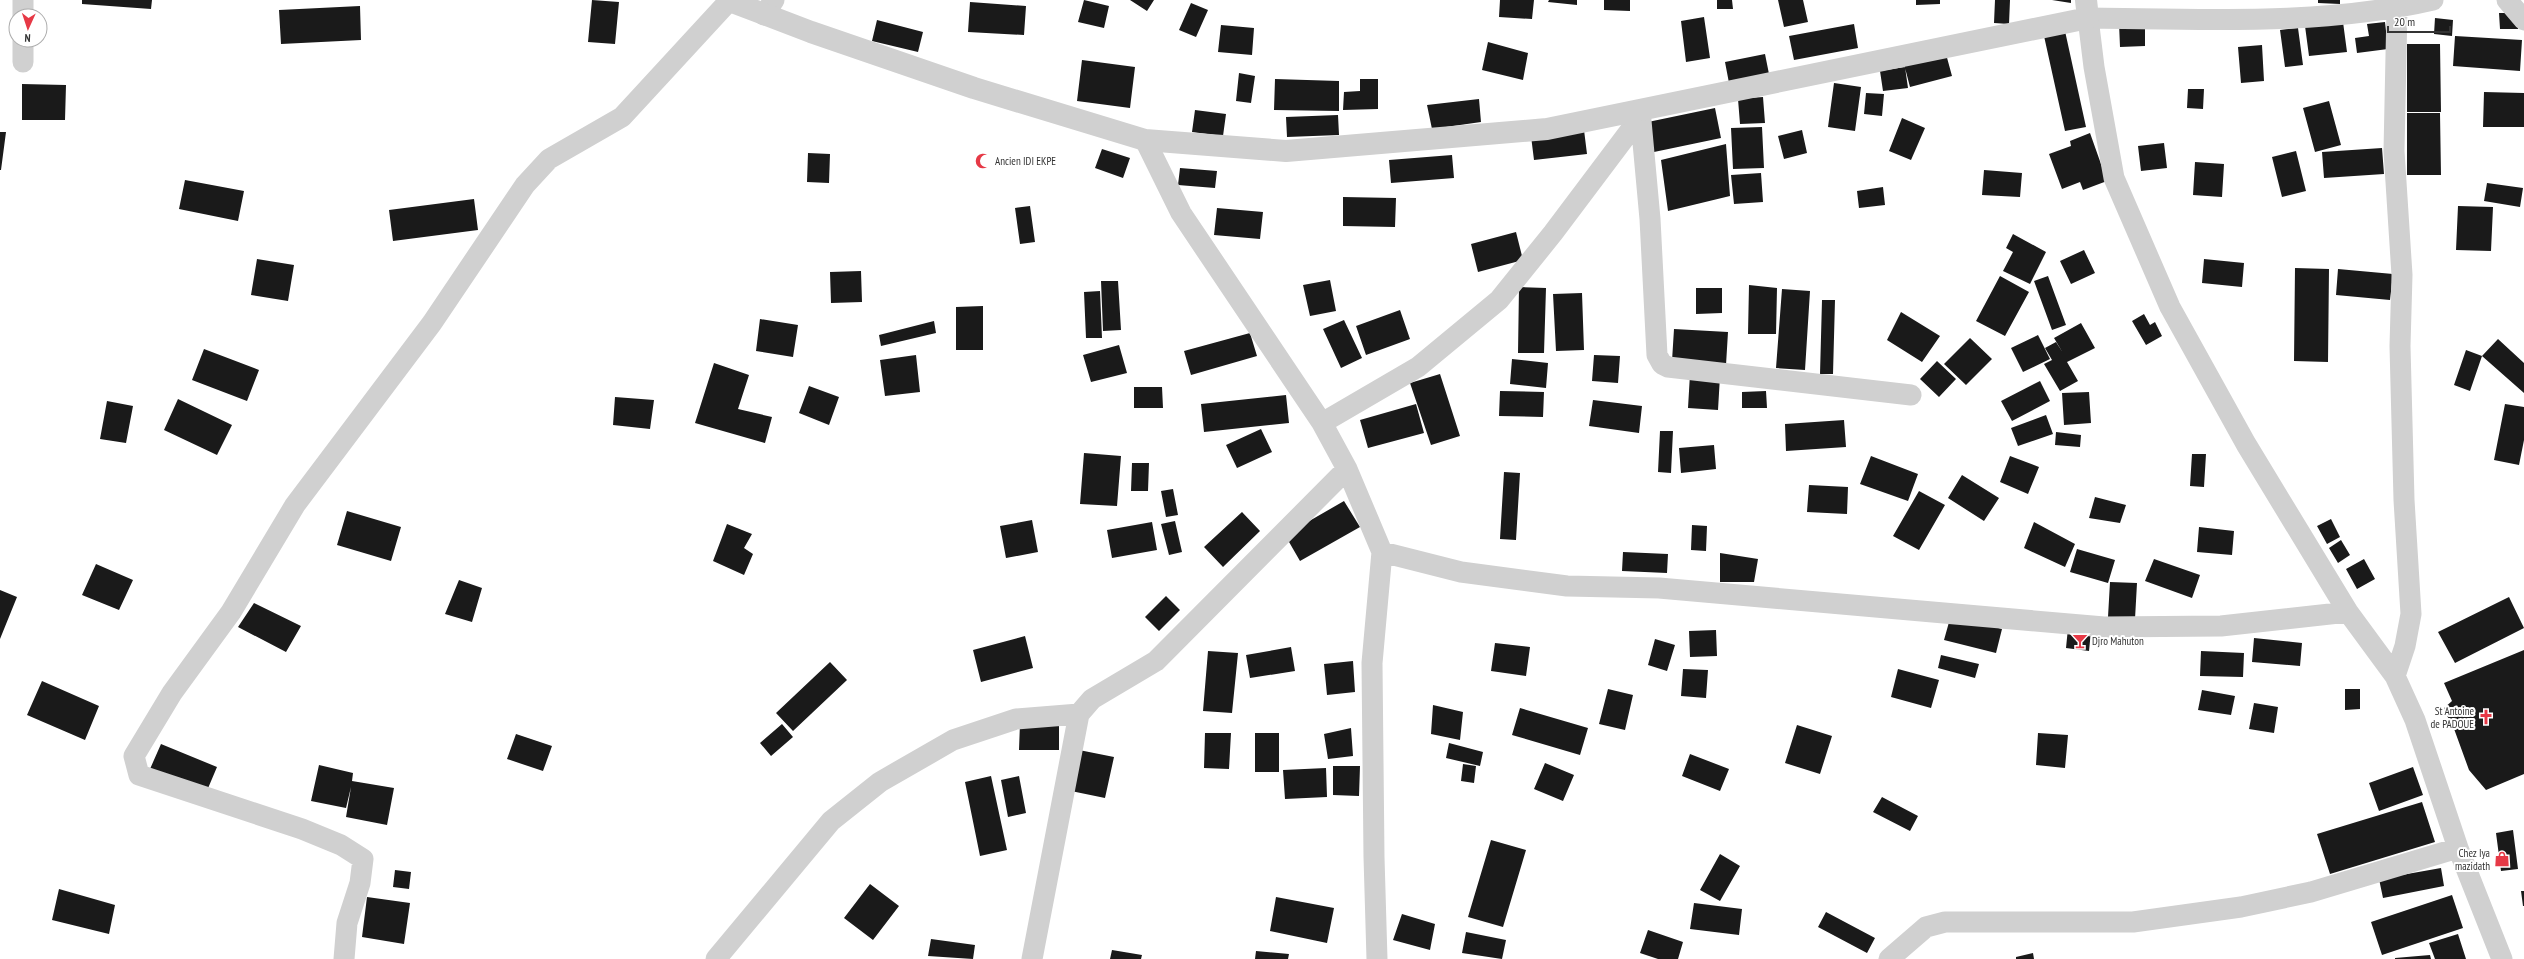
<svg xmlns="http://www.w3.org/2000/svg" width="2524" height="959" viewBox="0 0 2524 959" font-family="'PT Sans Narrow',sans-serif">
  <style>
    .building { fill: #1a1a1a }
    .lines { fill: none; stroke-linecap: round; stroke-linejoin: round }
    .minor { stroke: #d0d0d0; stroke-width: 21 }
    .tertiary { stroke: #d0d0d0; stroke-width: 22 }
    .labels { text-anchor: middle; stroke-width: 4; stroke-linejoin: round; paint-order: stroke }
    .poi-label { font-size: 11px; fill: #333; stroke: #fff; text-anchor: start }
  </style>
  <rect width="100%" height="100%" fill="#fff"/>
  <path class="building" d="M82 0H152L151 9 82 4Z
    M592 0 619 2 615 44 588 42Z
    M1084 0 1109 6 1104 28 1078 22Z
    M1130 0H1154L1147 11Z
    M1500 0H1534L1532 19 1499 17Z
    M1549 0H1577V5L1548 2Z
    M1604 0H1630V11L1604 10Z
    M1717 0H1732L1733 9H1717Z
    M1778 0H1803L1808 22 1784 27Z
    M1916 0H1940V4L1916 5Z
    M1995 0H2010L2009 24 1994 23Z
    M2052 0H2071V3Z
    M2318 0H2340V4L2318 3Z
    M970 2 1026 6 1024 35 968 32Z
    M1191 3 1208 10 1196 37 1179 30Z
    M360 6 361 40 281 44 279 10Z
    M2499 13H2518V29H2500Z
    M1704 17 1710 58 1686 62 1681 21Z
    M2435 18 2453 20 2452 36 2434 34Z
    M877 20 923 32 918 52 872 41Z
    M2343 22 2347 52 2309 56 2305 26Z
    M2385 22 2388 49 2357 53 2355 38 2369 36 2367 24Z
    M2119 23H2145V46L2120 47Z
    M1854 24 1858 48 1794 60 1789 36Z
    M1221 25 1254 28 1252 55 1218 52Z
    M2298 28 2303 65 2285 67 2280 30Z
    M2065 31 2086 127 2065 131 2044 36Z
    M2455 36 2522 40 2520 71 2453 66Z
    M1488 42 1528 53 1523 80 1482 70Z
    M2407 44H2440L2441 112H2407Z
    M2262 45 2264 81 2241 83 2238 47Z
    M1765 54 1769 74 1729 83 1725 62Z
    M1946 54 1952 76 1910 87 1904 64Z
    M1082 60 1135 67 1130 108 1077 101Z
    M1905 67 1908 88 1883 91 1880 71Z
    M1239 73 1255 76 1251 103 1236 101Z
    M1275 79 1339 81V111L1274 110Z
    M1360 79H1378V109L1343 110 1344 92 1360 91Z
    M1834 83 1861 87 1855 131 1828 127Z
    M22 84 66 85 65 120H22Z
    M2188 89H2204L2203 109 2187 108Z
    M2484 92 2524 93V127H2483Z
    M1866 93 1884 94 1882 116 1864 114Z
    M1763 97 1765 123 1740 124 1738 99Z
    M1479 99 1481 122 1432 129 1427 105Z
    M2329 101 2341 145 2315 152 2303 108Z
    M1715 108 1721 138 1654 152 1648 122Z
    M1195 110 1226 114 1223 136 1192 132Z
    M2407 113H2440L2441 175H2407Z
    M1338 115 1339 135 1287 137 1286 117Z
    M1902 118 1925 128 1911 160 1889 151Z
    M1762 127 1764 168 1733 169 1731 128Z
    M1584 130 1587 154 1534 160 1531 136Z
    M1802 130 1807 153 1784 159 1778 136Z
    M0 132H6L1 170H0Z
    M2090 133 2107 181 2083 190 2080 182 2062 189 2049 154 2071 146 2070 141Z
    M2164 143 2167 168 2141 171 2138 146Z
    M1726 144 1730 196 1668 211 1661 160Z
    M2382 148 2384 174 2324 178 2322 152Z
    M1102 149 1130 158 1123 178 1095 168Z
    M2296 151 2306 191 2282 197 2272 157Z
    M808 153 830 154 829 183 807 182Z
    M1452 155 1454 178 1391 183 1389 160Z
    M2195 162 2224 164 2222 197 2193 195Z
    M1180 168 1217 171 1215 188 1178 185Z
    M1984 170 2022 173 2020 197 1982 195Z
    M1761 173 1763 202 1734 204 1731 175Z
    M185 180 244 191 238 221 179 209Z
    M2487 183 2523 188 2520 207 2484 201Z
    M1883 187 1885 205 1859 208 1857 191Z
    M1343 197 1396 198 1395 227 1343 226Z
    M474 199 478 230 393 241 389 210Z
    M1030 206 1035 242 1020 244 1015 208Z
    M2458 206 2493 207 2491 251 2456 250Z
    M1217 208 1263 212 1260 239 1214 235Z
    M1516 232 1523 260 1478 272 1471 244Z
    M2013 234 2046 252 2030 284 2003 271 2013 252 2006 248Z
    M2084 250 2095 273 2071 284 2060 261Z
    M257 259 294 265 288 301 251 295Z
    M2204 259 2244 263 2242 287 2202 283Z
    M2295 268 2329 269 2328 362 2294 361Z
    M2338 269 2393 274 2390 300 2336 295Z
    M861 271 862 302 831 303 830 272Z
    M2000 276 2029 292 2005 336 1976 321Z
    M2048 276 2066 325 2052 330 2034 281Z
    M1330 280 1336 311 1310 316 1303 285Z
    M1101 281H1118L1121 330 1103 331Z
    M1749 285 1777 288 1776 334H1748Z
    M1519 287 1546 288 1544 353H1518Z
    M1696 288H1722V313L1696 314Z
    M1782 289 1810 291 1805 370 1776 368Z
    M1100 291 1102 338H1086L1084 292Z
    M1582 293 1584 350 1556 351 1553 294Z
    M1822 300H1835L1833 374H1820Z
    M983 306V350H956V307Z
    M1400 310 1410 339 1366 355 1356 326Z
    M1901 312 1940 336 1922 362 1887 340Z
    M2144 314 2150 325 2155 322 2162 336 2146 345 2132 321Z
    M760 319 798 325 793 357 756 351Z
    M1344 320 1362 358 1341 368 1323 329Z
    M934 321 936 333 881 346 879 335Z
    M2081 323 2095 348 2067 362 2078 381 2060 391 2044 364 2052 360 2045 348 2056 342 2063 353 2054 338Z
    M1674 329 1728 332 1726 365 1672 361Z
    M1250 333 1257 356 1191 375 1184 351Z
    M2038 335 2050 359 2023 372 2011 348Z
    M1970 338 1992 359 1966 385 1944 364Z
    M2498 339 2524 363V393L2482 356Z
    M1119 345 1127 373 1091 382 1083 355Z
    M204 349 259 370 247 401 192 380Z
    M2466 350 2482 356 2470 391 2454 385Z
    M916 355 920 392 885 396 880 360Z
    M1594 355 1620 356 1618 383 1592 381Z
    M1512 359 1548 363 1546 388 1510 384Z
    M1937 361 1956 379 1939 397 1920 379Z
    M714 363 749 375 738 409 772 417 765 443 695 423Z
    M1440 374 1460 436 1431 445 1410 383Z
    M1690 374 1720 376 1718 410 1688 408Z
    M2040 381 2050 401 2012 421 2001 401Z
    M809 386 839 397 829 425 799 413Z
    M1134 387H1162L1163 408H1134Z
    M1500 391 1544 392 1543 417 1499 416Z
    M1766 391 1767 408H1742V392Z
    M2089 392 2091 423 2064 425 2062 393Z
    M1286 395 1289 423 1204 432 1201 404Z
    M615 397 654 400 650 429 613 425Z
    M178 399 232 425 217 455 164 430Z
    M1593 400 1642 406 1639 433 1589 426Z
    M107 401 133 406 126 443 100 439Z
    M1416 404 1424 433 1368 448 1360 420Z
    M2505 404 2524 407V440L2519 465 2494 460Z
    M2046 415 2053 434 2018 446 2011 428Z
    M1844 420 1846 447 1786 451 1785 424Z
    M1261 429 1272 452 1237 468 1226 445Z
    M1660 431H1673L1671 473 1658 472Z
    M2056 432 2081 435 2080 447 2055 445Z
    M1714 445 1716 469 1681 473 1679 448Z
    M1084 453 1121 456 1117 506 1080 504Z
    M2192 454H2206L2204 487 2190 486Z
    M1871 456 1918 474 1908 501 1860 484Z
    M2010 456 2039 467 2028 494 2000 482Z
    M1132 463H1149L1148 491H1131Z
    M1504 472 1520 473 1516 540 1500 539Z
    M1962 475 1999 498 1984 521 1948 498Z
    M1809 485 1848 487 1847 514 1807 512Z
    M1173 489 1178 515 1166 517 1161 491Z
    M1919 491 1945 505 1919 550 1893 536Z
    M2095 497 2126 505 2120 523 2089 518Z
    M1344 501 1360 527 1300 561 1285 535Z
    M347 511 401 527 391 561 337 545Z
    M1242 512 1260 531 1223 567 1204 547Z
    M2331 519 2340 537 2327 544 2317 526Z
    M1032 520 1038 552 1006 558 1000 526Z
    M1175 521 1182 552 1169 555 1161 524Z
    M1152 522 1157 550 1112 558 1107 530Z
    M2034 522 2075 544 2065 567 2024 548Z
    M727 524 752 534 744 548 753 554 744 575 713 561Z
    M1692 525 1707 526 1706 551 1691 550Z
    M2199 527 2234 531 2232 555 2197 552Z
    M2341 540 2350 555 2338 563 2329 548Z
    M2077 549 2115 560 2108 583 2070 572Z
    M1623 552 1668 554 1667 573 1622 571Z
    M1720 553 1758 559 1754 582H1720Z
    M2154 559 2200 575 2192 598 2145 581Z
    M2364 559 2375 579 2357 589 2346 569Z
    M96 564 133 580 119 610 82 595Z
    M459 580 482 588 472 622 445 614Z
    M2110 582 2137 583 2135 619 2108 617Z
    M0 590 17 597 0 639Z
    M1166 596 1180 610 1159 631 1145 617Z
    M2509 597 2524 628 2455 663 2438 632Z
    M254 603 301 626 286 652 238 627Z
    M1951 615 2002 629 1996 653 1944 640Z
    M2068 628 2091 631 2089 651 2066 648Z
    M1716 630 1717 656 1690 657 1689 631Z
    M1025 636 1033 668 981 682 973 650Z
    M2254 638 2302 643 2300 666 2252 662Z
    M1655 639 1675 645 1667 671 1648 665Z
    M1495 643 1530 647 1526 676 1491 671Z
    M1291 647 1295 671 1250 678 1246 655Z
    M2524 650V774L2486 790 2469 770 2453 726 2443 709 2452 701 2444 683Z
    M1208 651 1238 653 1232 713 1203 711Z
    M2201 651 2244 653 2243 677 2200 676Z
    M1941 655 1979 664 1975 678 1938 668Z
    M1353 661 1355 692 1327 695 1324 664Z
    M830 662 847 680 793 731 776 713Z
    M1683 669 1708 670 1706 698 1681 696Z
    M1898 669 1939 680 1931 708 1891 697Z
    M42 681 99 706 85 740 27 715Z
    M1608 689 1633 695 1625 730 1599 724Z
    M2345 689H2360V709L2345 710Z
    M2202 690 2235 696 2231 715 2198 710Z
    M2254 703 2278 707 2274 733 2249 729Z
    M1433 705 1463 712 1460 740 1431 734Z
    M1520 708 1588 728 1580 755 1512 735Z
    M1020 723H1059V750H1019Z
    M782 724 793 737 771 756 760 743Z
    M1797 725 1832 736 1820 774 1785 763Z
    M1351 728 1353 756 1328 759 1324 734Z
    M1205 733H1231L1229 769 1204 768Z
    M1255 733H1279V772H1255Z
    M2038 733 2068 735 2065 768 2036 765Z
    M516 734 552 746 543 771 507 759Z
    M1449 743 1483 752 1480 766 1446 758Z
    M161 744 217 767 206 793 150 769Z
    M1079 750 1114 757 1105 798 1071 791Z
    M1690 754 1729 769 1720 791 1682 776Z
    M1545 763 1574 775 1563 801 1534 789Z
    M1463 764 1476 766 1474 783 1461 781Z
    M319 765 353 773 352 781 394 788 387 825 346 817 351 787 346 808 311 801Z
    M1333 766H1360L1359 796 1333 795Z
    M2413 767 2423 795 2379 811 2369 783Z
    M1326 768 1327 797 1285 799 1283 770Z
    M991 776 1007 850 980 856 965 782Z
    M1019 776 1026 813 1008 817 1001 780Z
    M1882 797 1918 816 1910 831 1873 812Z
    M2422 802 2435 842 2330 874 2317 834Z
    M2513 830 2518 869 2501 871 2496 833Z
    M1491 840 1526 850 1503 927 1468 917Z
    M1720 854 1740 866 1720 901 1700 890Z
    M2441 868 2444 886 2383 898 2379 879Z
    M395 870 411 872 409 889 393 887Z
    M870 884 899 906 873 940 844 918Z
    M59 889 115 905 109 934 52 920Z
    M2521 891H2524V906H2523Z
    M2452 895 2463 928 2382 955 2371 922Z
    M367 897 410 903 404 944 362 937Z
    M1276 897 1334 908 1327 943 1270 931Z
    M1694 903 1742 909 1739 935 1690 929Z
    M1826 912 1875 938 1867 953 1818 927Z
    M1402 914 1435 924 1430 950 1393 940Z
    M1648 930 1683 942 1678 959H1658L1640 953Z
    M1466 932 1506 940 1502 959 1462 953Z
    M2458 934 2466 959H2435L2429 943Z
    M931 939 975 945 973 959 928 956Z
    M1112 950 1142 955 1141 959H1110Z
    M1256 951 1289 954 1288 959H1255Z
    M2033 953 2034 959H2016V957Z
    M2430 955 2431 959H2395V958Z"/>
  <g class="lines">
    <path class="minor" d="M2433 0C2321 26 2202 19 2088 18L2094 67 2114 178 2170 307 2246 444 2348 612 2395 676 2415 720 2458 848 2502 959
      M2507 0 2524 20
      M764 15 774 0
      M23 16V0
      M23 62V40
      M1640 110 1650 219 1657 355 1662 364 1668 367 1911 395
      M1145 140 1181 213 1322 423 1347 469 1382 552 1372 663 1374 857 1377 959
      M1322 423 1418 367 1499 300 1553 233 1641 116
      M1382 552 1461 572 1567 586 1659 588 2104 627 2221 626 2348 612
      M2395 676 2405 646 2411 614 2404 500 2400 346 2402 275 2394 151 2397 8
      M344 959 347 923 360 883 363 859 341 845 302 829 139 775 134 756 172 693 231 612 295 505 432 323 525 185 549 159 622 117 729 1
      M716 959 831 821 880 782 953 740 1016 719 1079 714
      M1032 959 1079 714 1092 699 1156 661 1347 469
      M1889 959 1926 927 1945 922H2133L2241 907 2311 892 2458 848"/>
    <path class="tertiary" d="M727 0 811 32 974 88 1145 140 1286 151 1547 129 2088 18 2086 0"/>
  </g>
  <defs>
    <symbol id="mosque-bare" viewBox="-9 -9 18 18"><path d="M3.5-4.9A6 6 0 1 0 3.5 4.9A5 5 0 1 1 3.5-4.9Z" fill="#e63946" stroke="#fff" stroke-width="2.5" paint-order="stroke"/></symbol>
    <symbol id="bar-bare" viewBox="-9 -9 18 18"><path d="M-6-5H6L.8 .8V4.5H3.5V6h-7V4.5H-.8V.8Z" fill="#e63946" stroke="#fff" stroke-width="2.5" paint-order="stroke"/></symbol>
    <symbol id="church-bare" viewBox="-9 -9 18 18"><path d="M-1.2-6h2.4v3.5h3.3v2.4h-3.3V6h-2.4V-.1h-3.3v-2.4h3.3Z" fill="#e63946" stroke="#fff" stroke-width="2.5" paint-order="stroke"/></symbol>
    <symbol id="shop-bare" viewBox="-9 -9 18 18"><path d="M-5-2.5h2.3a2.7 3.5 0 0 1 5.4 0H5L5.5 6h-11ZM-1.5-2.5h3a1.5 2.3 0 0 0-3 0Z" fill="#e63946" stroke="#fff" stroke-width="2.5" paint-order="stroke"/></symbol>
  </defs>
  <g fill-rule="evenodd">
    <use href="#mosque-bare" x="972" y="150" width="22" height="22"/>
    <use href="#bar-bare" x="2069" y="630" width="22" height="22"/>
    <use href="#church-bare" x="2475" y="706" width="22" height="22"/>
    <use href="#shop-bare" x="2491" y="848" width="22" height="22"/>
  </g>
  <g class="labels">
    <g class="poi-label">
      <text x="995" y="165">Ancien IDI EKPE</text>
      <text x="2092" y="645">Djro Mahuton</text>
      <text x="2474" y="715" text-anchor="end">St Antoine<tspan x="2474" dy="13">de PADOUE</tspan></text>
      <text x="2490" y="857" text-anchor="end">Chez Iya<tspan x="2490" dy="13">mazidath</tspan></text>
    </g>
  </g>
  <g transform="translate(28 28) rotate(183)"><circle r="19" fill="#ffffff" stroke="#adadad"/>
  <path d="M0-3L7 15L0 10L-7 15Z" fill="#e63946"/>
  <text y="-6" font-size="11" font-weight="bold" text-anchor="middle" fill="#333333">N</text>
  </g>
  <path d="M2388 26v6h62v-6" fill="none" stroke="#333333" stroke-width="2"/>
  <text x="2394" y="26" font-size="12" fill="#333333" stroke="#ffffff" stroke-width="3" paint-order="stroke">20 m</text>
</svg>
